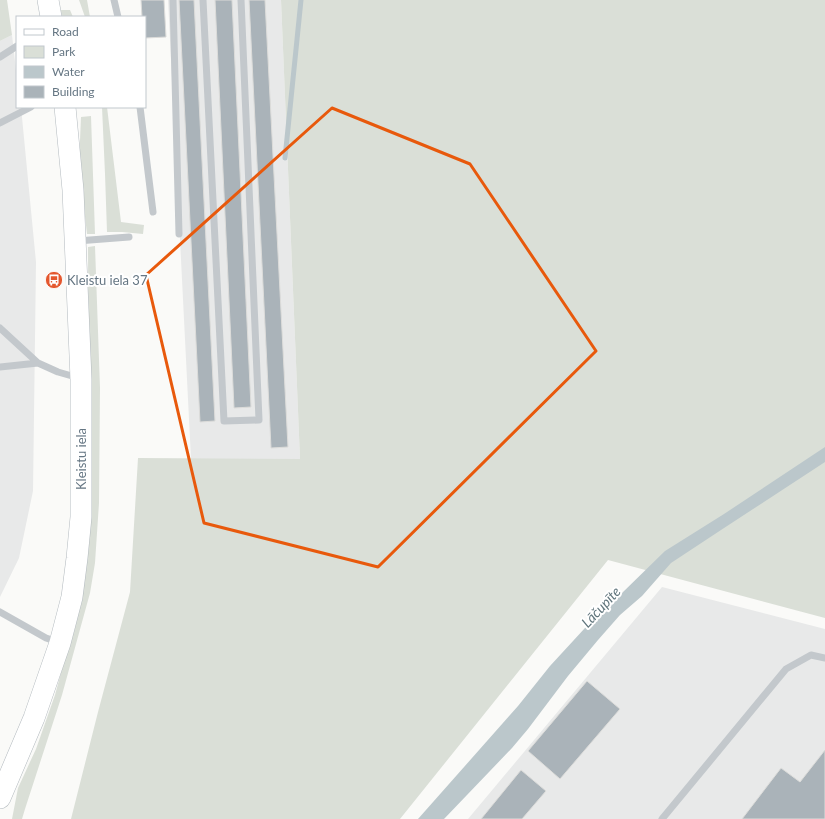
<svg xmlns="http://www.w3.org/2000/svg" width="825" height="819" viewBox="0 0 825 819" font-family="Lato,sans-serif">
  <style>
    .built { fill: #e8e9e9 }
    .green { fill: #dadfd7 }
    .water { fill: #bbc7cb }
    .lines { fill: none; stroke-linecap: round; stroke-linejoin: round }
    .stream { stroke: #bbc7cb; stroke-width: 5 }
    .building { fill: #aab3b9; stroke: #dcdcda }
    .secondary-casing { stroke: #b3babf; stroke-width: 22 }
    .lane { stroke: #c3c8cc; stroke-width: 7 }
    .secondary { stroke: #fff; stroke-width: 21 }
    .marked { fill: none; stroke: #e8590c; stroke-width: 3; stroke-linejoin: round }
    .labels { text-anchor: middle; stroke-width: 4; stroke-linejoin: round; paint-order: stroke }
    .poi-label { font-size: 13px; fill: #657683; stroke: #fff; text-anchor: start }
    .street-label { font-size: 13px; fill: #657683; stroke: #fff }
    .water-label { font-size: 14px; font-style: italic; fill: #60757c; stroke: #fff }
  </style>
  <rect width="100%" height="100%" fill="#fafaf8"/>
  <path class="built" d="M168 0H281L300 459H191Z
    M12 35 17 79V107H21L36 262 33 491 19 558 0 597V41Z
    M662 587 825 629V819H468Z"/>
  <path class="green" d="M0 0H7L12 35 0 41Z
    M79 0H87L90 17H85Z
    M281 0H825V618L608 560 400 819H71L98 712 130 592 138 458 300 459Z
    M61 10H70L73 17H62Z
    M102 107H107L121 222 144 225 143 234 122 232H107L105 174Z
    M91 116 95 234H87L79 164 81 117Z
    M95 246 100 388 99 503 95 563 90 593 62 695 25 809 22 819H12L18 788 36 749 55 695 75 621 89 502 88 247Z"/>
  <path class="water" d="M825 447V462L721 530 671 563 642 596 620 615 598 640 568 676 528 729 512 748 444 819H418L518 706 550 666 596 616 610 594 622 593 665 551 724 514Z"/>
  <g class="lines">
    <path class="stream" d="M285 158 301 0"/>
  </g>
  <path class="building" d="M141 0H164L166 37 145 38V17H142Z
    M179 0H194L215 421 200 422Z
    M215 0H232L251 407 234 408Z
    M249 0H265L288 447 271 448Z
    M587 681 620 709 560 779 528 751Z
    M825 750V819H742L781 768 800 782Z
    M521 770 546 791 522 819H481Z"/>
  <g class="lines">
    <defs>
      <path id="secondary" d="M48 0 51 17
        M0 798 34 718 60 643 72 597 77 558 81 517V379L73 190 65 107"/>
    </defs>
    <use href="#secondary" class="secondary-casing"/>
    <path class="lane" d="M114 0 118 17
      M173 0 179 234
      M203 0 224 421 259 420 241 0
      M0 57 17 46
      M140 107 153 212
      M0 123 31 107
      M77 241 129 237
      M0 328 38 363 58 372 79 378
      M0 367 38 363
      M0 612 46 638 58 642
      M662 819 786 669 811 655 825 658"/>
    <use href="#secondary" class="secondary"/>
  </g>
  <path class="marked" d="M332 108 470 164 596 351 378 567 204 523 146 275Z"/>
  <defs>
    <symbol id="bus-disc" viewBox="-11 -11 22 22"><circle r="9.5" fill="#e4572e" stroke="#fff"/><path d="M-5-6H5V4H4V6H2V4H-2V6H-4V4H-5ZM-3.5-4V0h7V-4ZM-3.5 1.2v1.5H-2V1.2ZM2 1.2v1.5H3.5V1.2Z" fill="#fff"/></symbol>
  </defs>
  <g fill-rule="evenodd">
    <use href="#bus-disc" x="44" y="270" width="20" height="20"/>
  </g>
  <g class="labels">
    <g class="poi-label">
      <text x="67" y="285">Kleistu iela 37</text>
    </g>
    <g class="street-label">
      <text transform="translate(81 459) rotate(-90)" y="5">Kleistu iela</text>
    </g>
    <g class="water-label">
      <text transform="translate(601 607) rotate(-47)" y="5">Lāčupīte</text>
    </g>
  </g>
  <rect x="16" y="16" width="130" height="92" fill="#ffffff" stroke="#c1c8cd"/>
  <rect x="24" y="29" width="20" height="6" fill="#ffffff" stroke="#c1c8cd"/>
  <text x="52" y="36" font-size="12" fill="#657683">Road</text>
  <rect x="24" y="46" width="20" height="12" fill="#dadfd7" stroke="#c1c8cd"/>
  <text x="52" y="56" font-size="12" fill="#657683">Park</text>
  <rect x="24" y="66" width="20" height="12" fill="#bbc7cb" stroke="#c1c8cd"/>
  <text x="52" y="76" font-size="12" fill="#657683">Water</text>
  <rect x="24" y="86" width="20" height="12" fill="#aab3b9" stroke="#c1c8cd"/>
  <text x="52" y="96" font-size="12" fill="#657683">Building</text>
</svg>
